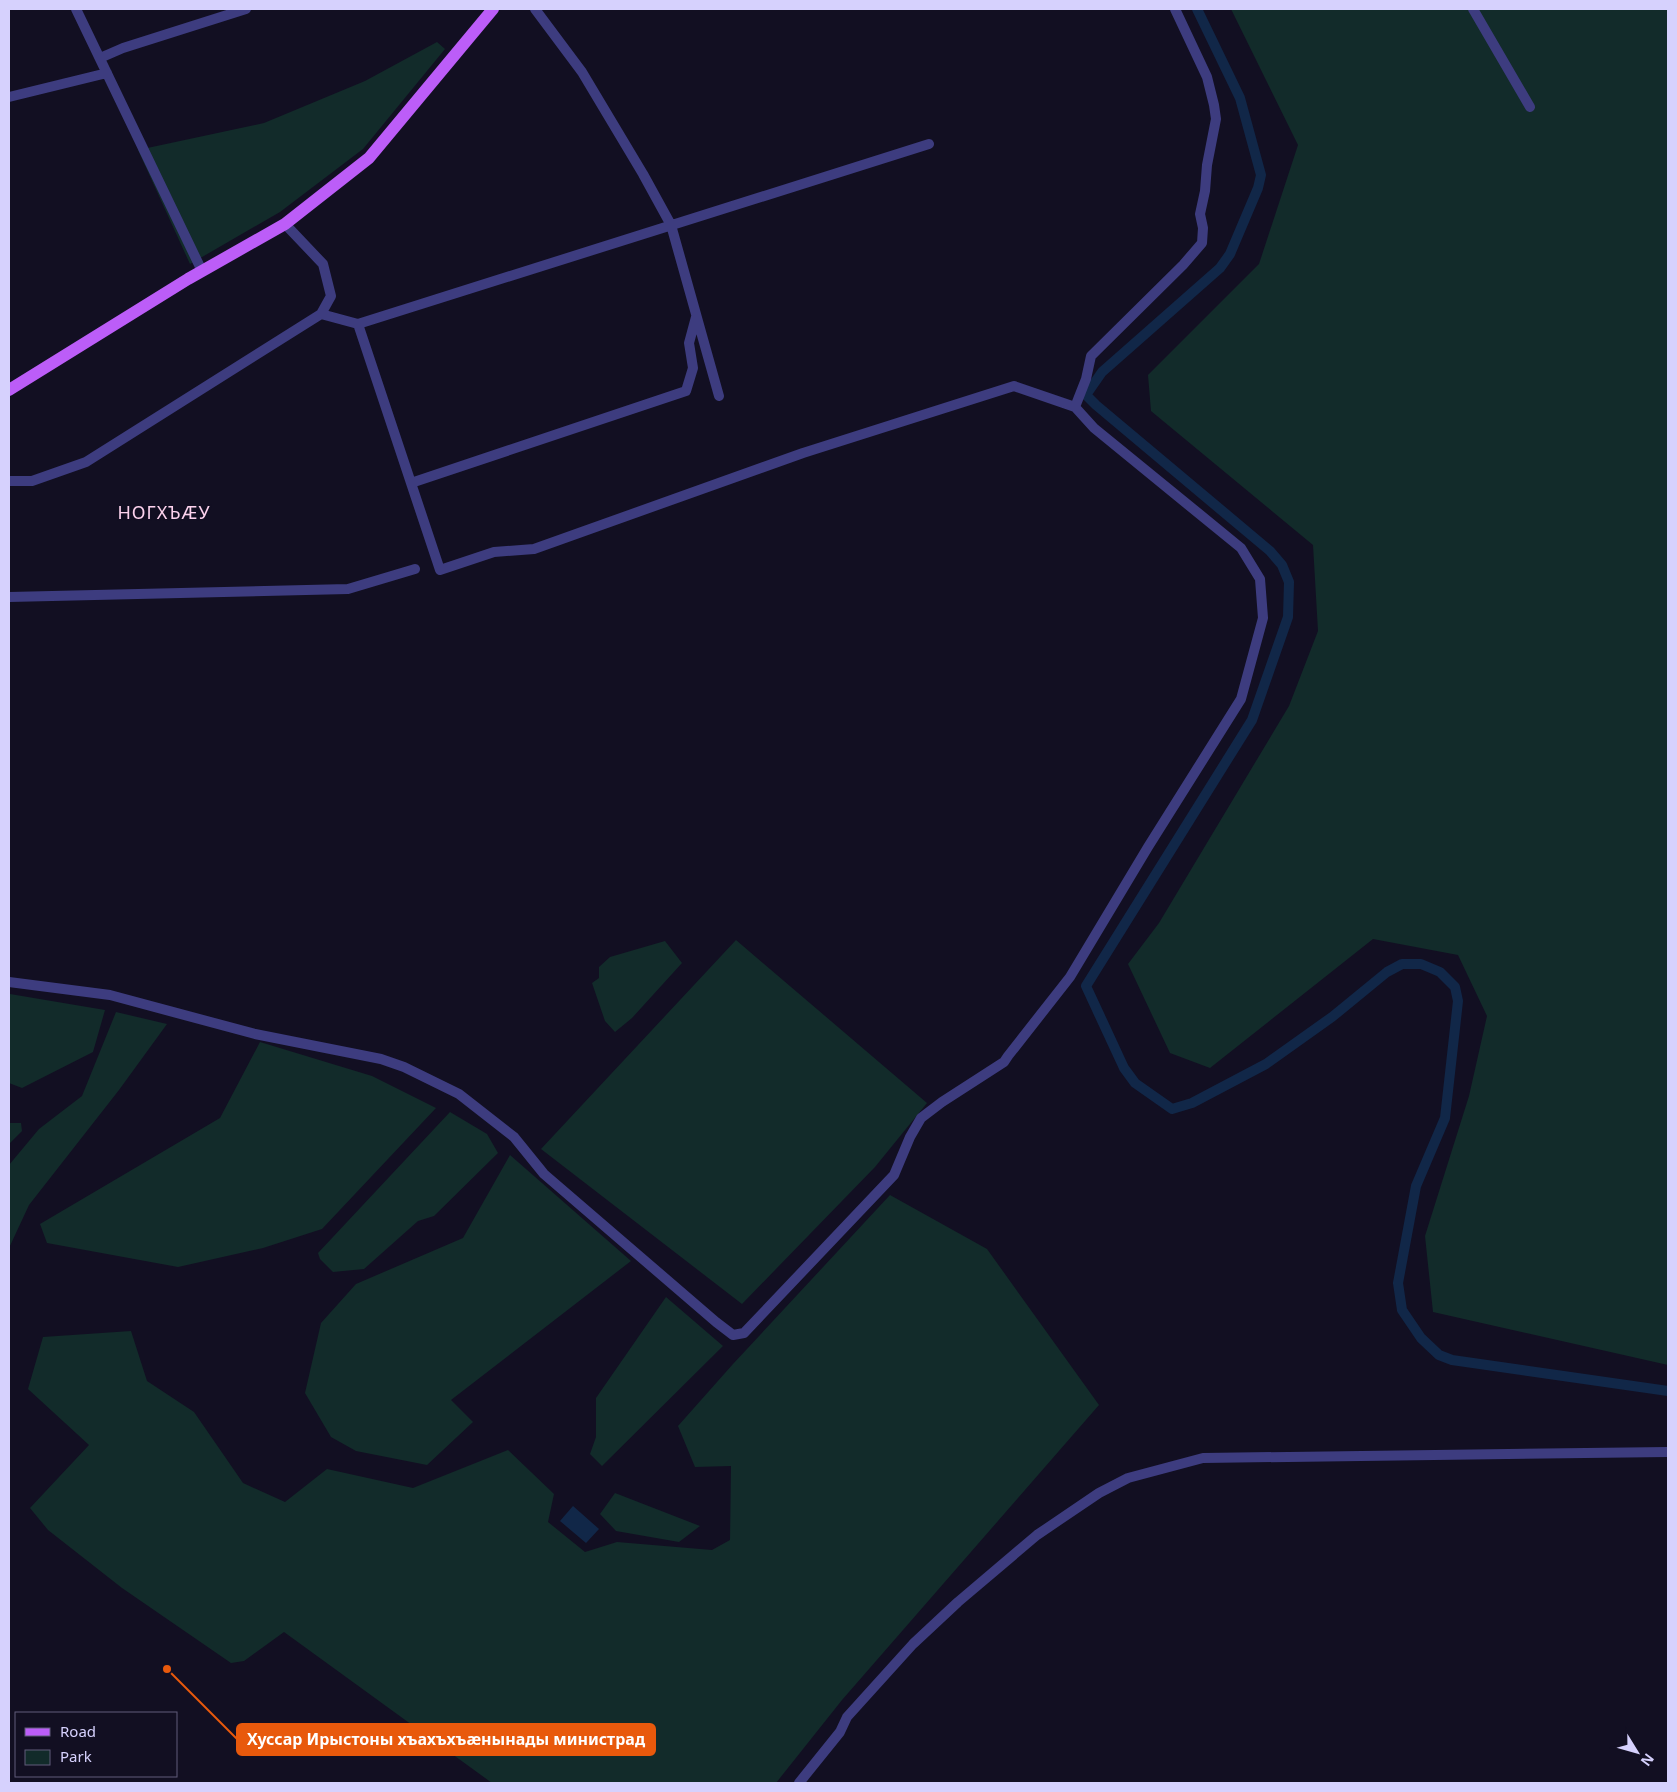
<svg xmlns="http://www.w3.org/2000/svg" width="1677" height="1792" viewBox="0 0 1677 1792" font-family="'Noto Sans',sans-serif">
  <style>
    .green { fill: #122b2a }
    .water { fill: #112748 }
    .lines { fill: none; stroke-linecap: round; stroke-linejoin: round }
    .canal { stroke: #112748; stroke-width: 10 }
    .minor { stroke: #3d3c7f; stroke-width: 10 }
    .major { stroke: #bc5df8; stroke-width: 12 }
    .labels { text-anchor: middle; stroke-width: 4; stroke-linejoin: round; paint-order: stroke }
    .quarter-label { font-size: 18px; letter-spacing: 1px; fill: #fdd3ee; stroke: #120f22 }
    .leader { fill: none; stroke: #e8590c; stroke-width: 2 }
    .callout-dot { fill: #e8590c; stroke: #120f22; stroke-width: 2 }
    .callout { fill: #e8590c; stroke: #e8590c; stroke-width: 2 }
    .callout-label { font-size: 16px; text-anchor: middle; font-weight: bold; fill: #fff }
  </style>
  <rect width="100%" height="100%" fill="#120f22"/>
  <path class="green" d="M1231 9H1668V1365L1433 1312 1425 1236 1469 1096 1487 1016 1458 955 1373 939 1210 1068 1170 1053 1128 964 1159 923 1289 706 1318 631 1313 545 1151 411 1148 375 1259 264 1298 145Z
    M437 42 445 49 363 149 280 212 190 264 138 150 264 123 365 81Z
    M736 940 927 1103 875 1167 742 1304 541 1149Z
    M665 941 682 963 632 1018 615 1032 605 1021 592 983 599 978V967L610 957Z
    M10 994 105 1010 93 1052 22 1088 9 1083V995Z
    M116 1012 167 1024 119 1090 29 1205 9 1248V1165L39 1129 82 1096Z
    M260 1042 372 1076 436 1108 322 1229 263 1248 178 1267 47 1243 40 1224 220 1118Z
    M450 1112 487 1134 498 1153 434 1216 418 1221 364 1269 333 1272 320 1259 318 1253Z
    M9 1123H21L22 1131 9 1144Z
    M510 1155 631 1261 451 1400 473 1422 427 1465 356 1451 331 1437 305 1393 321 1323 356 1284 463 1238Z
    M890 1195 987 1249 1099 1405 842 1700 776 1783H492L284 1632 244 1661 231 1663 122 1588 48 1530 30 1508 89 1445 28 1389 43 1337 131 1331 147 1381 194 1412 243 1483 285 1502 327 1469 413 1488 508 1450 554 1494 548 1522 585 1552 617 1542 712 1550 730 1540 731 1466 695 1467 678 1426 733 1364Z
    M666 1297 723 1346 602 1466 590 1454 596 1437V1398Z
    M615 1493 700 1526 679 1542 616 1531 600 1514Z"/>
  <path class="water" d="M573 1506 599 1529 586 1543 560 1521Z"/>
  <g class="lines">
    <path class="canal" d="M1197 9 1240 98 1261 175 1258 188 1230 254 1220 268 1102 372 1086 395 1096 405 1270 551 1282 565 1289 582 1288 617 1252 720 1086 986 1124 1068 1135 1083 1172 1109 1192 1103 1266 1064 1332 1017 1387 972 1402 964H1421L1440 972 1455 987 1458 1001 1445 1118 1416 1186 1398 1283 1402 1310 1421 1338 1439 1355 1452 1360 1668 1391"/>
    <path class="minor" d="M76 9 202 271
      M535 9 582 72 643 174 671 225 719 396
      M1473 9 1530 107
      M100 58 123 48 246 9
      M9 97 107 73
      M321 314 358 324 929 144
      M358 324 440 570 494 552 534 549 803 453 1014 386 1075 407
      M9 481H32L86 462 321 314 331 296 323 264 285 224
      M411 483 686 391 693 368 689 343 696 317
      M9 597 348 589 415 569
      M9 982 110 995 255 1034 381 1059 404 1067 459 1094 514 1137 544 1174 716 1322 733 1335 744 1333 894 1175 910 1137 921 1118 942 1102 1004 1062 1008 1056 1070 977 1148 847 1241 699 1263 618 1260 579 1241 548 1094 428 1075 407 1086 379 1091 356 1183 265 1202 243 1203 228 1200 214 1205 191 1207 165 1216 119 1214 105 1207 77 1175 9
      M799 1783 840 1732 847 1717 913 1644 958 1602 1037 1535 1099 1493 1128 1478 1203 1458 1668 1452"/>
    <path class="major" d="M9 390 188 279 285 224 369 158 493 9"/>
  </g>
  <g class="labels">
    <g class="quarter-label">
      <text x="164" y="519">НОГХЪÆУ</text>
    </g>
  </g>
  <path class="leader" d="M167 1669L237 1739"/>
  <circle class="callout-dot" cx="167" cy="1669" r="5"/>
  <rect class="callout" x="237" y="1724" width="418" height="31" rx="5"/>
  <g class="callout-label">
    <text x="446" y="1745">Хуссар Ирыстоны хъахъхъæнынады министрад</text>
  </g>
  <rect width="1677" height="1792" fill="none" stroke="#d6d1fd" stroke-width="20"/>
  <rect x="15" y="1712" width="162" height="65" fill="#120f22" stroke="#605d7a"/>
  <rect x="25" y="1728" width="25" height="8" fill="#bc5df8" stroke="#605d7a"/>
  <text x="60" y="1737" font-size="15" fill="#d6d1fd">Road</text>
  <rect x="25" y="1750" width="25" height="15" fill="#122b2a" stroke="#605d7a"/>
  <text x="60" y="1762" font-size="15" fill="#d6d1fd">Park</text>
  <g transform="translate(1637 1752) rotate(127)" stroke="#120f22" stroke-width="4" paint-order="stroke">
  <path d="M0-4L9 19L0 12L-9 19Z" fill="#d6d1fd"/>
  <text y="-8" font-size="14" font-weight="bold" text-anchor="middle" fill="#d6d1fd">N</text>
  </g>
</svg>
